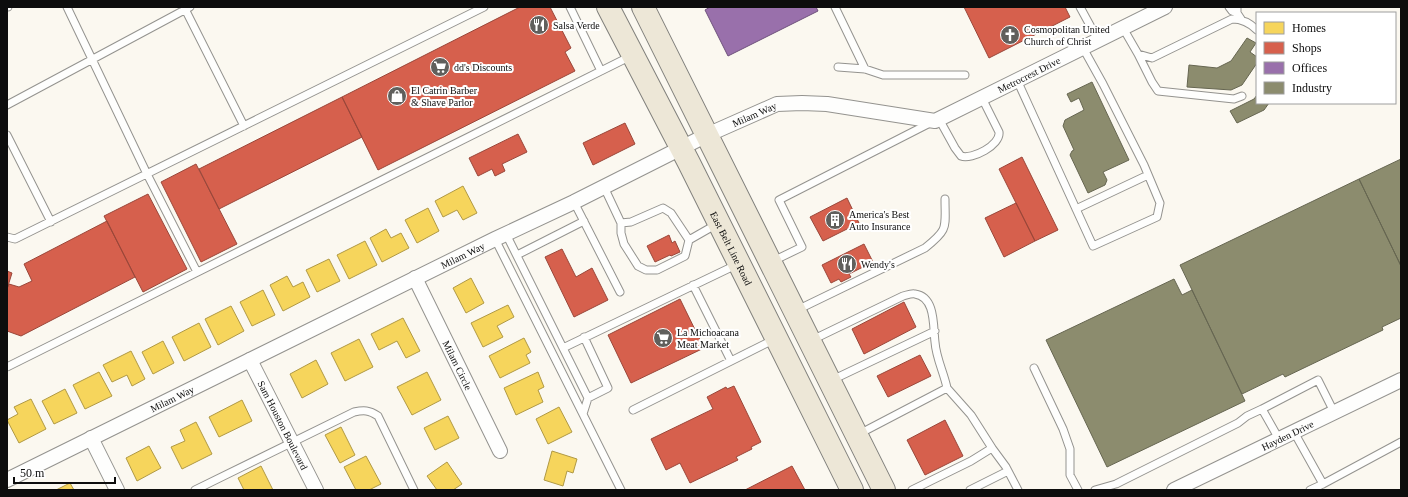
<svg xmlns="http://www.w3.org/2000/svg" width="1408" height="497" viewBox="0 0 1408 497" font-family="'Times New Roman',serif">
  <style>
    .homes { fill: #f6d55c; stroke: #b09944 }
    .shops { fill: #d6604d; stroke: #9a473a }
    .offices { fill: #9970ab; stroke: #6f527c }
    .industry { fill: #8c8c6e; stroke: #666651 }
    .lines { fill: none; stroke-linecap: round; stroke-linejoin: round }
    .service-casing { stroke: #94938f; stroke-width: 9 }
    .minor-casing { stroke: #94938f; stroke-width: 16 }
    .primary-casing { stroke: #81807c; stroke-width: 24 }
    .service { stroke: #fefefd; stroke-width: 7 }
    .minor { stroke: #fefefd; stroke-width: 14 }
    .primary { stroke: #ede7d7; stroke-width: 22 }
    .labels { text-anchor: middle; stroke-width: 4; stroke-linejoin: round; paint-order: stroke }
    .poi-label { font-size: 10px; fill: #0d0d0d; stroke: #fff; text-anchor: start }
    .street-label { font-size: 10px; fill: #0d0d0d; stroke: #fff }
  </style>
  <rect width="100%" height="100%" fill="#fbf8f0"/>
  <path class="homes" d="M463 186 477 213 463 220 457 210 443 217 435 201Z
    M428 208 439 231 417 243 405 220Z
    M386 229 391 238 401 233 409 248 382 262 370 238Z
    M365 241 377 265 349 279 337 255Z
    M329 259 340 281 317 292 306 270Z
    M287 276 293 287 303 282 310 297 283 311 270 285Z
    M471 278 484 303 466 313 453 288Z
    M263 290 275 315 252 326 240 302Z
    M508 305 514 317 497 326 503 337 483 347 471 323Z
    M231 306 244 331 218 345 205 319Z
    M403 318 420 351 406 358 397 341 379 350 371 334Z
    M199 323 211 347 184 361 172 337Z
    M524 338 531 352 526 355 530 363 500 378 489 356Z
    M359 339 373 367 345 381 331 353Z
    M163 341 174 363 153 374 142 352Z
    M131 351 145 379 132 386 127 375 112 382 103 365Z
    M316 360 328 384 302 398 290 374Z
    M99 372 112 396 85 409 73 385Z
    M427 372 441 400 412 415 397 387Z
    M538 372 544 387 538 390 543 402 516 415 504 388Z
    M65 389 77 413 54 424 42 401Z
    M31 399 46 429 19 443 7 420 18 414 14 407Z
    M242 400 252 421 219 437 209 417Z
    M559 407 572 432 548 444 536 419Z
    M448 416 459 438 435 450 424 428Z
    M196 422 212 454 182 469 171 447 185 441 180 430Z
    M341 427 355 455 340 463 325 435Z
    M149 446 161 468 137 481 126 458Z
    M552 451 577 459 573 473 567 471 563 486 544 480Z
    M366 456 381 484 369 490H356L344 467Z
    M447 462 462 484 453 490H437L427 476Z
    M261 466 273 490H244L238 478Z
    M70 483 74 490H56Z"/>
  <path class="shops" d="M520 7H550L571 48 565 52 575 71 378 170 342 97Z
    M964 7H1065L1070 17 989 58Z
    M342 97 362 137 219 209 199 169Z
    M625 123 635 144 593 165 583 143Z
    M518 134 527 152 502 164 505 171 495 176 492 169 478 176 469 158Z
    M1022 157 1058 230 1035 241 999 169Z
    M196 164 237 244 201 262 161 182Z
    M148 194 187 269 143 292 104 216Z
    M847 198 859 223 823 241 810 217Z
    M1016 203 1035 241 1004 257 985 218Z
    M107 221 135 277 21 336 7 331V289L9 284 19 287 32 281 24 264Z
    M669 235 672 243 675 241 680 252 671 256 670 255 655 262 647 246Z
    M864 244 873 262 849 274 851 277 841 282 839 279 831 283 822 265Z
    M562 249 576 277 592 268 608 300 574 317 545 257Z
    M7 271 12 273 7 289Z
    M680 299 704 348 631 383 608 335Z
    M904 302 916 327 864 354 852 329Z
    M920 355 931 376 888 397 877 376Z
    M734 386 761 442 751 447 752 449 736 457 738 460 690 483 680 463 666 470 651 439 713 409 707 397 726 387 727 389Z
    M945 420 963 456 925 475 907 440Z
    M792 466 805 490H745Z"/>
  <path class="offices" d="M710 7H816L818 11 728 56 705 10Z"/>
  <path class="industry" d="M1247 38 1256 43 1250 52 1257 57V63L1242 85 1231 90 1187 87 1189 65 1217 68 1231 61Z
    M1092 82 1129 160 1103 172 1107 180 1105 185 1088 193 1070 155 1072 151 1074 150 1063 126 1065 120 1084 110 1079 98 1071 102 1067 94Z
    M1257 95V103H1269L1264 110 1237 123 1230 111 1254 99Z
    M1401 159V266L1359 179Z
    M1359 179 1401 266V318L1382 327 1383 330 1285 377 1283 374 1242 394 1180 265Z
    M1174 279 1182 295 1192 290 1245 401 1107 467 1046 340Z"/>
  <g class="lines">
    <defs>
      <path id="service" d="M7 7H8
        M67 7 147 174 197 272
        M184 7 244 126
        M570 7 601 71
        M835 7 865 69
        M1080 7 1098 40
        M1229 7 1232 11 1237 13
        M1237 7V13L1241 19
        M1123 28 1138 54 1152 58 1232 19C1243 19 1250 23 1257 30
        M1138 54 1152 82 1158 91 1234 99 1242 96
        M838 67 865 69 883 75H965
        M1017 80 1093 246 1157 217 1160 203 1144 165 1103 84 1083 48
        M7 105 190 7
        M939 119 955 148 961 156C972 160 1001 145 999 132L982 98
        M7 135 51 222
        M604 187 621 223V233L624 244 638 266 646 270H657L685 256 689 240 717 224
        M574 202 620 292
        M1076 209 1148 175
        M621 223 631 222 663 208 671 213 689 240
        M506 234 588 398 583 414
        M7 237 15 239 484 7
        M495 239 621 490
        M517 255 584 221
        M773 261 802 247 779 200 932 122
        M693 285 731 361 775 339
        M797 310 925 248C949 229 945 228 945 199
        M584 337 608 388 588 398
        M812 340 903 296C907 295 912 293 915 294 936 297 933 327 935 342 936 358 944 373 947 388L859 434
        M563 348 738 264
        M7 367 631 56
        M1034 368 1063 429 1070 449V475L1078 490
        M832 380 935 331
        M1262 409 1318 380 1334 412
        M633 410 731 361
        M1294 432 1323 484 1310 490
        M992 448 1006 467 1018 490
        M1323 484 1401 442
        M195 490 354 412C364 410 369 410 378 416L414 490
        M912 490 971 461 992 448 971 415 947 388
        M970 490 1008 471
        M1095 490 1116 484 1238 423 1247 416 1262 409 1279 439"/>
      <g id="minor">
        <path id="s1" d="M415 278 500 451"/>
        <path id="s2" d="M250 360 316 490"/>
        <path d="M91 438 117 490"/>
        <path id="s3" d="M7 480 495 239 574 202 707 135 777 104 802 103 827 104 935 121 1165 7"/>
        <path id="s4" d="M1174 490 1401 380"/>
      </g>
      <g id="primary">
        <path id="s5" d="M608 7 689 163 852 490"/>
        <path d="M643 7 884 490"/>
      </g>
    </defs>
    <use href="#service" class="service-casing"/>
    <use href="#minor" class="minor-casing"/>
    <use href="#primary" class="primary-casing"/>
    <use href="#service" class="service"/>
    <use href="#minor" class="minor"/>
    <use href="#primary" class="primary"/>
  </g>
  <defs>
    <symbol id="restaurant-disc" viewBox="-11 -11 22 22"><circle r="9.5" fill="#605f5c" stroke="#fff"/><path d="M-5-6h1v4h1v-4h1v4h1v-4h1v5L-1.5 .5V6h-2V.5L-5-1ZM5-6V6H3V1.5H1.5Q1.5-4 5-6Z" fill="#fff"/></symbol>
    <symbol id="church-disc" viewBox="-11 -11 22 22"><circle r="9.5" fill="#605f5c" stroke="#fff"/><path d="M-1.2-6h2.4v3.5h3.3v2.4h-3.3V6h-2.4V-.1h-3.3v-2.4h3.3Z" fill="#fff"/></symbol>
    <symbol id="supermarket-disc" viewBox="-11 -11 22 22"><circle r="9.5" fill="#605f5c" stroke="#fff"/><path d="M-6-5.5h2.5l.6 2H6L4.5 2H-2.5L-4.4-4H-6ZM-1.5 3.2a1.3 1.3 0 1 0 .1 0ZM3 3.2a1.3 1.3 0 1 0 .1 0Z" fill="#fff"/></symbol>
    <symbol id="shop-disc" viewBox="-11 -11 22 22"><circle r="9.5" fill="#605f5c" stroke="#fff"/><path d="M-5-2.5h2.3a2.7 3.5 0 0 1 5.4 0H5L5.5 6h-11ZM-1.5-2.5h3a1.5 2.3 0 0 0-3 0Z" fill="#fff"/></symbol>
    <symbol id="building-disc" viewBox="-11 -11 22 22"><circle r="9.5" fill="#605f5c" stroke="#fff"/><path d="M-4-6H4V6H1V3H-1V6H-4ZM-2.5-4.3h1.7v1.8h-1.7ZM.8-4.3h1.7v1.8H.8ZM-2.5-1h1.7V.8h-1.7ZM.8-1h1.7V.8H.8Z" fill="#fff"/></symbol>
  </defs>
  <g fill-rule="evenodd">
    <use href="#restaurant-disc" x="528" y="14" width="22" height="22"/>
    <use href="#church-disc" x="999" y="24" width="22" height="22"/>
    <use href="#supermarket-disc" x="429" y="56" width="22" height="22"/>
    <use href="#shop-disc" x="386" y="85" width="22" height="22"/>
    <use href="#building-disc" x="824" y="209" width="22" height="22"/>
    <use href="#restaurant-disc" x="836" y="253" width="22" height="22"/>
    <use href="#supermarket-disc" x="652" y="327" width="22" height="22"/>
  </g>
  <g class="labels">
    <g class="poi-label">
      <text x="553" y="29">Salsa Verde</text>
      <text x="1024" y="33">Cosmopolitan United<tspan x="1024" dy="12">Church of Christ</tspan></text>
      <text x="454" y="71">dd's Discounts</text>
      <text x="411" y="94">El Catrin Barber<tspan x="411" dy="12">&amp; Shave Parlor</tspan></text>
      <text x="849" y="218">America's Best<tspan x="849" dy="12">Auto Insurance</tspan></text>
      <text x="861" y="268">Wendy's</text>
      <text x="677" y="336">La Michoacana<tspan x="677" dy="12">Meat Market</tspan></text>
    </g>
    <g class="street-label">
      <text dy="4" stroke="none"><textPath href="#s3" startOffset="1121">Metrocrest Drive</textPath></text>
      <text dy="4" stroke="none"><textPath href="#s3" startOffset="832">Milam Way</textPath></text>
      <text dy="4" stroke="none"><textPath href="#s5" startOffset="271">East Belt Line Road</textPath></text>
      <text dy="4" stroke="none"><textPath href="#s3" startOffset="508">Milam Way</textPath></text>
      <text dy="4" stroke="none"><textPath href="#s1" startOffset="97">Milam Circle</textPath></text>
      <text dy="4" stroke="none"><textPath href="#s3" startOffset="184">Milam Way</textPath></text>
      <text dy="4" stroke="none"><textPath href="#s2" startOffset="73">Sam Houston Boulevard</textPath></text>
      <text dy="4" stroke="none"><textPath href="#s4" startOffset="126">Hayden Drive</textPath></text>
    </g>
  </g>
  <rect width="1408" height="497" fill="none" stroke="#0d0d0d" stroke-width="16"/>
  <rect x="1256" y="12" width="140" height="92" fill="#ffffff" stroke="#9e9e9e"/>
  <rect x="1264" y="22" width="20" height="12" fill="#f6d55c" stroke="#9e9e9e"/>
  <text x="1292" y="32" font-size="12" fill="#0d0d0d">Homes</text>
  <rect x="1264" y="42" width="20" height="12" fill="#d6604d" stroke="#9e9e9e"/>
  <text x="1292" y="52" font-size="12" fill="#0d0d0d">Shops</text>
  <rect x="1264" y="62" width="20" height="12" fill="#9970ab" stroke="#9e9e9e"/>
  <text x="1292" y="72" font-size="12" fill="#0d0d0d">Offices</text>
  <rect x="1264" y="82" width="20" height="12" fill="#8c8c6e" stroke="#9e9e9e"/>
  <text x="1292" y="92" font-size="12" fill="#0d0d0d">Industry</text>
  <path d="M14 477v6h101v-6" fill="none" stroke="#0d0d0d" stroke-width="2"/>
  <text x="20" y="477" font-size="12" fill="#0d0d0d" stroke="#ffffff" stroke-width="3" paint-order="stroke">50 m</text>
</svg>
